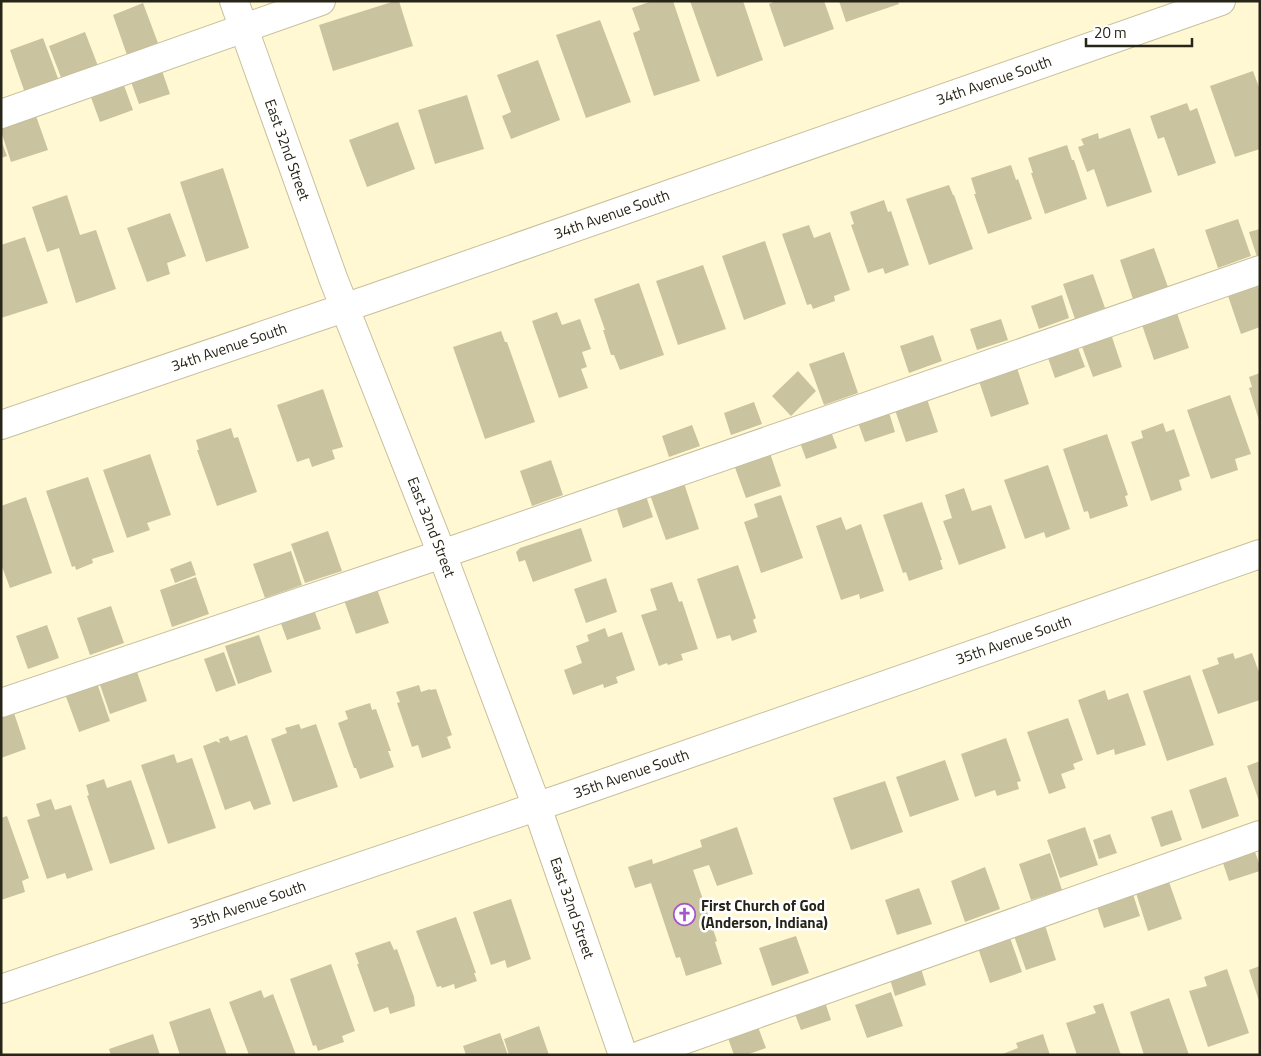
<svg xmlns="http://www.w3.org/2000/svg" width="1261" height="1056" viewBox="0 0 1261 1056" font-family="'Titillium Web',sans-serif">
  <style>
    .building { fill: #cac39f }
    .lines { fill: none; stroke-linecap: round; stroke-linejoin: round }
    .minor-casing { stroke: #c6bf9b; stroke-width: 30 }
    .minor { stroke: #fff; stroke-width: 28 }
    .labels { text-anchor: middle; stroke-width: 5; stroke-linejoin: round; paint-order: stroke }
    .street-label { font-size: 15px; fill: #272517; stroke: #fff }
    .poi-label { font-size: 15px; font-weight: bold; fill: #272517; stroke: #fff; text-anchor: start }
  </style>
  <rect width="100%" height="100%" fill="#fff8d3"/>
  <path class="building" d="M395 1H399L413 46 333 71 319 25Z
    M652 1H673L700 81 654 96 633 33 640 30 632 8Z
    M690 1H743L763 60 717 77Z
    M776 1H824L834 29 784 47 769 4Z
    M839 1H898L899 4 846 22Z
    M143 3 158 43 127 55 113 15Z
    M600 20 631 102 586 118 556 35Z
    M85 32 98 66 62 80 49 46Z
    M43 38 59 81 25 93 10 50Z
    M538 60 560 120 511 139 502 116 511 112 497 75Z
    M161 68 170 94 139 104 130 79Z
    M1253 71 1260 90V149L1235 157 1210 86Z
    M122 80 133 110 100 122 89 92Z
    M467 95 484 149 435 164 418 110Z
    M1187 103 1190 111 1197 108 1216 163 1178 176 1164 137 1158 139 1150 116Z
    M35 113 48 150 11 162 1 131V123Z
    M398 122 415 169 367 187 349 140Z
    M1130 128 1152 192 1107 207 1094 169 1087 172 1078 147 1084 145 1081 139 1098 133 1099 139Z
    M1 140 7 156 1 158Z
    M1067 145 1072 160H1074L1087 199 1045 214 1031 173H1033L1028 158Z
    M1011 165 1016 180 1018 179 1032 219 988 234 974 194H976L971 178Z
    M223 168 249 248 206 262 180 182Z
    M949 185 953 195H954L973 249 929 265 906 199Z
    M67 195 80 235 96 230 116 289 76 303 59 248 47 252 32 207Z
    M884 200 888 212 891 211 909 265 885 274 883 268 868 273 851 225 854 224 850 212Z
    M170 213 186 256 167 263 170 274 147 282 127 228Z
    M1238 219 1251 256 1218 268 1205 230Z
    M809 225 814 238 830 232 850 290 834 296 835 301 813 309 811 304 807 305 782 234Z
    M1260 229V256L1257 257 1249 232Z
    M25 237 48 303 1 318V245Z
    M765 241 786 304 744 320 722 256Z
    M1154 248 1168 287 1133 299 1120 260Z
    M703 265 726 329 678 345 656 281Z
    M1093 274 1105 308 1075 319 1063 284Z
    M639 283 664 355 620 370 614 355H611L603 330H605L594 299Z
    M1257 283 1260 292V327L1241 334 1227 293Z
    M1062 295 1069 318 1039 329 1031 306Z
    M1176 310 1189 348 1154 360 1141 322Z
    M557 312 562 325 580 319 591 349 582 352 587 367 581 369 588 388 559 398 532 321Z
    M1001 319 1008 340 977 350 970 329Z
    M501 331 505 342H507L535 422 485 439 453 347Z
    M1111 334 1122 367 1093 377 1081 344Z
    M933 335 942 361 909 373 900 346Z
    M1077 345 1085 367 1055 378 1047 355Z
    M844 352 858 393 824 405 809 364Z
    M1016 365 1029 404 991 417 978 378Z
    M798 371 816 391 791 416 772 396Z
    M1260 373V420H1259L1249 388 1252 387 1249 377Z
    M323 389 343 447 332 450 335 459 312 467 309 458 297 462 277 405Z
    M1230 395 1251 454 1235 459 1238 470 1211 479 1187 410Z
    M926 396 938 432 906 442 894 407Z
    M754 402 762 424 731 435 724 413Z
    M887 406 895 432 865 442 856 417Z
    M1163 423 1166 432 1174 429 1190 476 1179 480 1182 490 1151 501 1131 442 1143 438 1141 431Z
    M692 425 700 446 669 457 662 436Z
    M829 426 837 448 806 459 798 437Z
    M231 428 234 438 238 437 257 492 217 506 197 450H199L196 440Z
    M1107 434 1128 495 1125 496 1128 506 1090 519 1088 511 1084 512 1063 449Z
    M769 450 781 486 746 498 733 462Z
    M150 454 171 515 147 523 150 530 127 538 103 470Z
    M551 460 563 495 532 506 520 471Z
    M1048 465 1070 529 1046 538 1044 532 1025 539 1004 480Z
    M88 477 114 552 92 559 93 563 76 570 75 566 72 567 46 491Z
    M683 480 699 529 666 540 649 492Z
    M964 488 972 511 991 505 1006 548 959 565 943 521 952 518 945 495Z
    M781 495 803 558 761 573 744 522 758 517 754 504Z
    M646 496 653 517 623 528 616 506Z
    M26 497 52 573 10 588 1 564V506Z
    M922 502 942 560H940L943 569 909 581 906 572 903 573 883 515Z
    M841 517 846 530 861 524 884 591 860 599 859 594 841 600 816 526Z
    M581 528 592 561 533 582 525 560 519 562 516 552 520 548Z
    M328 531 342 571 305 583 291 544Z
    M291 551 302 585 265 598 253 564Z
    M191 561 196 575 175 583 170 569Z
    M738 565 756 618 753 620 757 632 732 641 730 635 717 639 697 579Z
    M196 577 209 614 172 627 160 590Z
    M606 578 617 612 586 623 574 589Z
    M672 582 679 602 682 601 698 649 681 654 683 660 668 665 667 663 659 666 641 615 657 610 650 589Z
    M376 586 389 623 356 634 343 597Z
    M111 606 124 643 90 655 77 618Z
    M313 607 321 629 287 640 279 618Z
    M47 625 59 658 28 669 16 636Z
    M605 628 608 637 622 632 635 670 616 677 618 683 604 688 603 684 573 695 564 670 582 663 576 646 589 641 587 635Z
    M259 635 272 672 238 684 225 646Z
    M224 652 236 685 216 692 204 659Z
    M1233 653 1235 659 1252 653 1260 675V700L1218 714 1202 670 1219 664 1217 658Z
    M136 669 147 701 110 714 99 682Z
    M1190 675 1214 745 1167 761 1143 691Z
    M97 683 110 721 79 732 65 694Z
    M419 685 421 692 430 689V690L436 689 452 735 447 737 451 748 422 758 418 745 412 747 397 703 400 702 396 692Z
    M1105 690 1108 700 1128 693 1146 745 1115 755 1114 749 1097 755 1078 700Z
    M370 703 372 710 376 709 391 751H388L394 767 360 779 356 768H354L338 723 348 719 345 711Z
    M13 710 26 749 1 758V714Z
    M1068 718 1083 760 1073 764 1075 769 1061 774 1066 788 1049 794 1027 732Z
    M299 724 301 729 316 724 338 787 293 802 271 739 287 733 285 728Z
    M247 735 271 804 254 810 250 801 225 810 203 746 216 741 220 743 219 739 228 736 230 741Z
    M1006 738 1021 781 1017 782 1019 789 997 796 995 790 975 797 961 754Z
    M174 754 177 763 192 758 216 828 168 844 141 765Z
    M945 760 959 800 910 817 896 777Z
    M1260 761V801H1259L1247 766Z
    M1226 777 1239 816 1202 829 1189 790Z
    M104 779 107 788 131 780 155 849 110 864 87 796 89 795 86 785Z
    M885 781 903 832 851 850 833 798Z
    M51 799 55 810 71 805 93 870 67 879 65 873 47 879 27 820 40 816 36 804Z
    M1172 810 1182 840 1161 847 1151 817Z
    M7 816 29 878 22 881 25 892 1 900V818Z
    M737 827 753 874 717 886 709 865 693 870 717 941 715 942 722 964 686 976 680 957 676 958 651 883 635 888 628 867 652 859 653 864 702 847 700 840Z
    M1085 827 1098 865 1060 878 1047 840Z
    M1110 834 1117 853 1099 859 1093 840Z
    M1254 849 1260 866V871L1229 881 1222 860Z
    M1050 853 1062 890 1031 900 1019 864Z
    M985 867 1000 909 965 922 951 881Z
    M1169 882 1182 919 1148 931 1136 893Z
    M919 888 932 924 897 935 885 900Z
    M1133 894 1140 916 1104 928 1097 907Z
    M511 899 531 959 507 968 505 960 491 965 473 912Z
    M456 917 476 973H474L477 981 455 989 454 984 442 988 441 986 437 987 416 931Z
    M1044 922 1056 960 1026 970 1013 933Z
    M1009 935 1022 972 990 983 977 945Z
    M796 936 809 973 772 986 759 948Z
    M390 941 394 950 397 949 414 997 415 1006 390 1014 388 1007 374 1012 357 964H359L355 953Z
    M331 964 355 1031 342 1036 344 1042 318 1051 316 1045 313 1046 290 979Z
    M920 965 926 985 895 996 889 976Z
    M1260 966V1001H1259L1249 970Z
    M1227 969 1249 1033 1208 1047 1189 991 1207 986 1204 977Z
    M261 990 264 998 273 994 296 1055H249L229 1002Z
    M891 992 903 1026 867 1038 855 1005Z
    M1169 998 1189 1055H1144L1130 1012Z
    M824 999 831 1020 801 1030 793 1009Z
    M1103 1003 1121 1055H1077L1066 1023 1096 1013 1093 1006Z
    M210 1008 227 1055H180L169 1022Z
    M539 1026 549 1055H509L504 1039Z
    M758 1027 766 1048 746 1055H734L728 1038Z
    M500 1033 508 1055H466L463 1046Z
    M153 1034 160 1055H111L109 1049Z
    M1043 1034 1050 1055H1000L1018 1048 1016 1043Z"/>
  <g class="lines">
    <defs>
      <g id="minor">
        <path id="s1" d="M234 1 333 278 442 554 537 807 623 1055"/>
        <path d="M1 114 321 1"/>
        <path id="s2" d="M1 425 376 297 1221 1"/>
        <path d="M1 703 442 554 1260 270"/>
        <path id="s3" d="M1 989 565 797 1260 554"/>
        <path d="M641 1055 1260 835"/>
      </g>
    </defs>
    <use href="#minor" class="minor-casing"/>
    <use href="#minor" class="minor"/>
  </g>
  <defs>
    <symbol id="church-ring" viewBox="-11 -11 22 22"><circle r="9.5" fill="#fff" stroke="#a557c9" stroke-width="1.5"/><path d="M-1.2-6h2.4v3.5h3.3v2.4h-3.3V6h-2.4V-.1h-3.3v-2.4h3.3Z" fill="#a557c9"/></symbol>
  </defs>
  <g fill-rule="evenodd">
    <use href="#church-ring" x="672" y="902" width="25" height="25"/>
  </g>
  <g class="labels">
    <g class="street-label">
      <text dy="5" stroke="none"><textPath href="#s2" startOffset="1051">34th Avenue South</textPath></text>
      <text dy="5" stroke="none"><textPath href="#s1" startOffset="158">East 32nd Street</textPath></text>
      <text dy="5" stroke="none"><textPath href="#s2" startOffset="646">34th Avenue South</textPath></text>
      <text dy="5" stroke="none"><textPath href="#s2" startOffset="241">34th Avenue South</textPath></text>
      <text dy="5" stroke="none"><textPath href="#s1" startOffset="562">East 32nd Street</textPath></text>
      <text dy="5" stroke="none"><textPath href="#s3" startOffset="1071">35th Avenue South</textPath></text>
      <text dy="5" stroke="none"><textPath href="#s3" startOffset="666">35th Avenue South</textPath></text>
      <text dy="5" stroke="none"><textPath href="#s3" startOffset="261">35th Avenue South</textPath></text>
      <text dy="5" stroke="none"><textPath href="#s1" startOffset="968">East 32nd Street</textPath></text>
    </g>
    <g class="poi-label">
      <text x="701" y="911">First Church of God<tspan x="701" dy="17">(Anderson, Indiana)</tspan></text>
    </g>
  </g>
  <rect width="1261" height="1056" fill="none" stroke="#272517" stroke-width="5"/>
  <path d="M1086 38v8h106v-8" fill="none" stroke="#272517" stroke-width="2.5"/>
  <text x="1094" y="38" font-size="15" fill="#272517" stroke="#ffffff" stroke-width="4" paint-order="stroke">20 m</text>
</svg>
